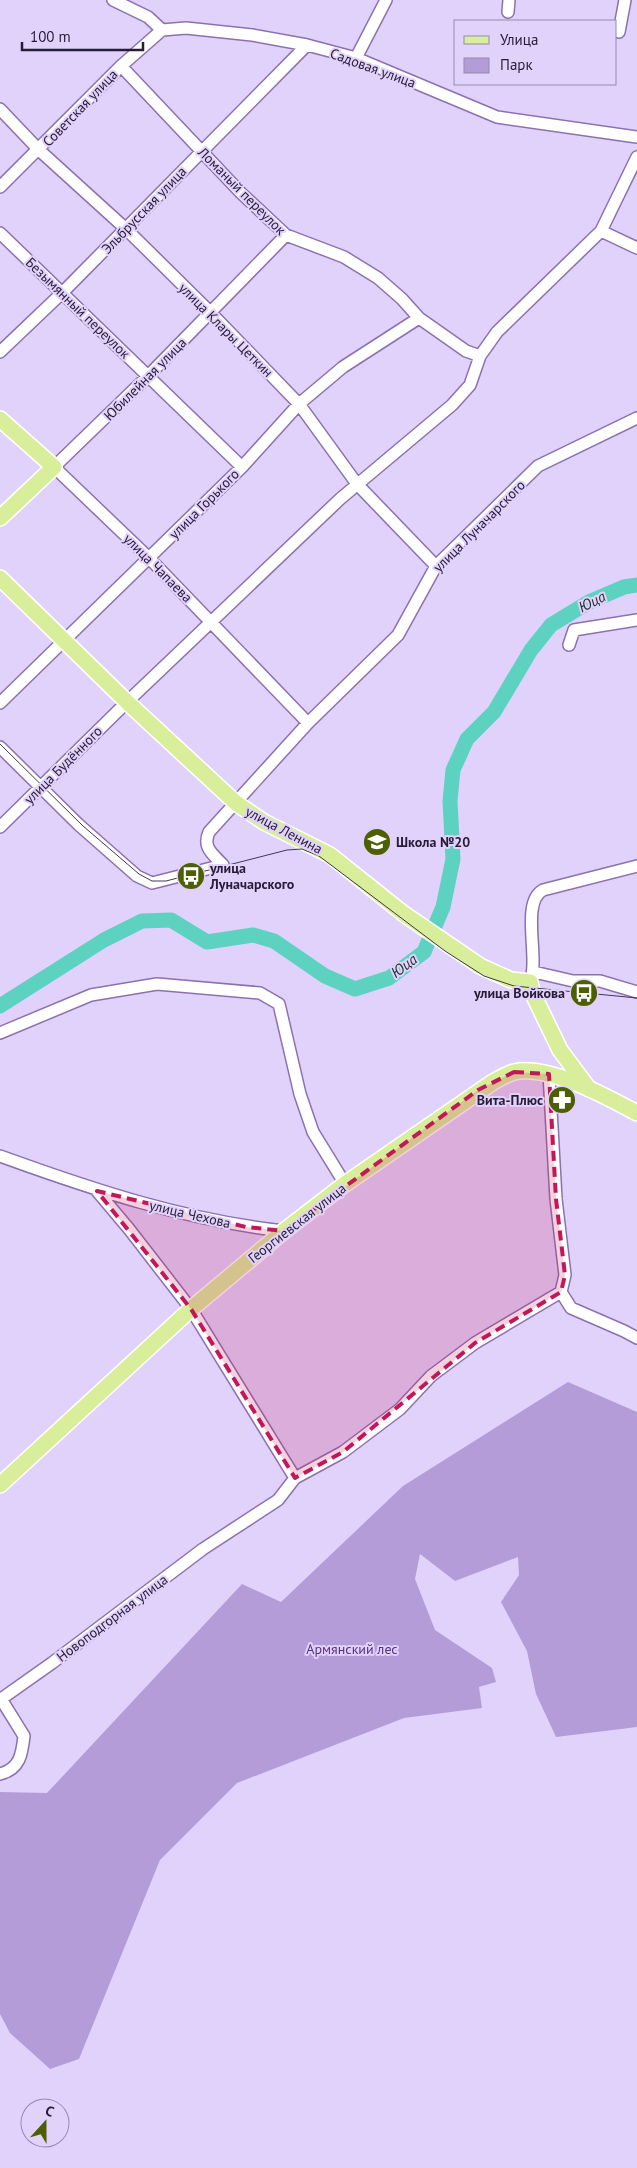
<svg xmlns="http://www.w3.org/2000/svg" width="637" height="2168" viewBox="0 0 637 2168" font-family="'PT Sans',sans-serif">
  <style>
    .green { fill: #b49cd9 }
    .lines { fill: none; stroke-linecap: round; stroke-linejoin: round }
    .river { stroke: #5ed2c0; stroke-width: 15 }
    .minor-casing { stroke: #8b71b1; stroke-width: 14 }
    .major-casing { stroke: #fff; stroke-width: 18 }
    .minor { stroke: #fff; stroke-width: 11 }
    .major { stroke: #d9ee9a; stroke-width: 15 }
    .tram { stroke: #423754; stroke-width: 1 }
    .marked { fill: #c2185b; fill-opacity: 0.2; stroke: #c2185b; stroke-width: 4; stroke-dasharray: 10 6; stroke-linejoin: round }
    .labels { text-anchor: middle; stroke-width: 4; stroke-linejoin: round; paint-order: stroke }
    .street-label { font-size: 14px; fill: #261c36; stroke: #e1d2fc }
    .poi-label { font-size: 14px; font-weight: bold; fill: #261c36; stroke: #e1d2fc; text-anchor: start }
    .park-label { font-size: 14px; fill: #593187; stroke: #e1d2fc }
    .water-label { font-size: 15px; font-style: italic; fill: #1c302d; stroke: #e1d2fc }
  </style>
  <rect width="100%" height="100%" fill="#e1d2fc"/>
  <path class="green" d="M568 1382 637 1412V1727L556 1737 536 1694 527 1651 501 1602 519 1575 518 1557 455 1581 420 1554 415 1579 435 1630 492 1668 496 1682 479 1687 482 1708 404 1718 237 1783 160 1860 79 2059 50 2069 10 2033 0 2014V1792L47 1793 242 1584 281 1602 403 1486Z"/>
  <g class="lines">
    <path class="river" d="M0 1006 104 940 142 921 171 920 207 942 253 935 274 941 325 976 355 989 389 978 424 952 443 907 453 859 450 801 453 770 467 739 494 712 531 650 551 625 589 602 624 587 637 585"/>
    <defs>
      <path id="minor" d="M113 0 148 17 162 30 186 28 252 35 307 45 356 58 497 117 637 137
        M508 12 509 0
        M619 32 625 0
        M356 58 386 0
        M121 66 241 193 286 235 344 257 378 278 402 299 419 318 466 351 480 356
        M0 109 39 150 126 229 211 313 299 404 357 484 436 566
        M0 187 121 66 162 30
        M601 231 637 248
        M0 233 242 467
        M286 235 148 376 54 467 149 558 308 723
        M0 352 63 292 307 45
        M569 645 574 630 637 620
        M0 703 242 467 299 404 343 367 419 318
        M0 747 79 825 137 876 152 883 223 865C213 854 202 848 209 832L308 723 398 635 436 566 538 466 637 418
        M0 827 127 702 340 499 452 405 470 385 480 356 497 332 601 231 637 157
        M534 972 573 981H600L637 992
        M530 982C540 958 520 903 543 890L637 866
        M0 1033 91 995 157 984 260 993 279 1004 300 1094 313 1132 345 1184
        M549 1074 556 1199 565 1275 561 1292
        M0 1156C94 1190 184 1220 284 1231
        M97 1191 129 1229 191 1309 295 1478
        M0 1774C20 1769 22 1754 24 1736L1 1699 52 1663 203 1549 278 1500 295 1478 343 1452 400 1409 431 1376 475 1343 561 1292 571 1308 624 1331 637 1338"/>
      <path id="major" d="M0 419 54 467 0 518
        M0 578 127 702 236 803 264 822 330 855 404 914 480 966 511 980 530 982 532 992 560 1050 589 1089
        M0 1485 191 1309 284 1231 345 1184 493 1082C500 1078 507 1074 514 1072 548 1064 607 1097 637 1113"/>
    </defs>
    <use href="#minor" class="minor-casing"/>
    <use href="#major" class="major-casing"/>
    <use href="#minor" class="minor"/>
    <use href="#major" class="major"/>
    <path class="tram" d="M0 744 83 826 139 874 152 881H166L287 850 302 849 319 856 445 951 484 976 514 986 637 998"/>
  </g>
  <path class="marked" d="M514 1072 549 1074 556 1199 565 1275 561 1292 475 1343 343 1452 295 1478 191 1309 97 1191 246 1227 284 1231 478 1090Z"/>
  <defs>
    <symbol id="school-disc" viewBox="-11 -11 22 22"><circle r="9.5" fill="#4d5f03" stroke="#e1d2fc"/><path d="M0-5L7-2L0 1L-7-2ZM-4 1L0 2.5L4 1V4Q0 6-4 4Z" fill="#fff"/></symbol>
    <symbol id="bus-disc" viewBox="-11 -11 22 22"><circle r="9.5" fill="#4d5f03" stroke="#e1d2fc"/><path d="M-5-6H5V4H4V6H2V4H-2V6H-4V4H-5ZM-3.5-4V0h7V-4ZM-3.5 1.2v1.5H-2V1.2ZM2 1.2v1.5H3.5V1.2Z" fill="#fff"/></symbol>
    <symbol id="pharmacy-disc" viewBox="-11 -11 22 22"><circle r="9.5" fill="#4d5f03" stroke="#e1d2fc"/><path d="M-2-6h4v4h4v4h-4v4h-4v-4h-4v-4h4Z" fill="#fff"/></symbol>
  </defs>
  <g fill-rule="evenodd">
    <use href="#school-disc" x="361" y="826" width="32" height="32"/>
    <use href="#bus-disc" x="175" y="860" width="32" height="32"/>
    <use href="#bus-disc" x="568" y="977" width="32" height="32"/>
    <use href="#pharmacy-disc" x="546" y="1084" width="32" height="32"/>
  </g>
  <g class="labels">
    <g class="street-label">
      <text transform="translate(373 68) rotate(20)" y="5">Садовая улица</text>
      <text transform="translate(80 108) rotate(-46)" y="5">Советская улица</text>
      <text transform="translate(242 191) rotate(45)" y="5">Ломаный переулок</text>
      <text transform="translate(144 210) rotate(-46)" y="5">Эльбрусская улица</text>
      <text transform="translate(78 308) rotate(44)" y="5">Безымянный переулок</text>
      <text transform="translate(226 330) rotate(45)" y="5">улица Клары Цеткин</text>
      <text transform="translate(145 379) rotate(-45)" y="5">Юбилейная улица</text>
      <text transform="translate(204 504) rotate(-45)" y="5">улица Горького</text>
      <text transform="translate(479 526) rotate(-45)" y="5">улица Луначарского</text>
      <text transform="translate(158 568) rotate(45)" y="5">улица Чапаева</text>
      <text transform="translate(63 765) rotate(-45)" y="5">улица Будённого</text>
      <text transform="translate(284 830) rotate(28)" y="5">улица Ленина</text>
      <text transform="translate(190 1214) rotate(13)" y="5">улица Чехова</text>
      <text transform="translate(297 1223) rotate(-38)" y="5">Георгиевская улица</text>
      <text transform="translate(112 1618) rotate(-37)" y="5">Новоподгорная улица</text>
    </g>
    <g class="poi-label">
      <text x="396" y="847">Школа №20</text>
      <text x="210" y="873">улица<tspan x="210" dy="16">Луначарского</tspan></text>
      <text x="565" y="998" text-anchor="end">улица Войкова</text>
      <text x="543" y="1105" text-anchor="end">Вита-Плюс</text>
    </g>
    <g class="park-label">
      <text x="352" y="1654">Армянский лес</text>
    </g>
    <g class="water-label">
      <text transform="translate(592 602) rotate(-27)" y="5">Юца</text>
      <text transform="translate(404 966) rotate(-37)" y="5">Юца</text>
    </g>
  </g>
  <rect x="454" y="20" width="162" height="65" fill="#e1d2fc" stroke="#9689ad"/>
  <rect x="464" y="36" width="25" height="8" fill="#d9ee9a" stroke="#9689ad"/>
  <text x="500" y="45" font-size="15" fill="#261c36">Улица</text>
  <rect x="464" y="58" width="25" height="15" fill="#b49cd9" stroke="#9689ad"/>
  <text x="500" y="70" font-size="15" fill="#261c36">Парк</text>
  <g transform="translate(45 2123) rotate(21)"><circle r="24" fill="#e1d2fc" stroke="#9689ad"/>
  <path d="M0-4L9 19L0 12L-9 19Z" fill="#4d5f03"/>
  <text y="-8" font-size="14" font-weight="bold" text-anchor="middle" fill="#261c36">С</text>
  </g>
  <path d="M22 42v8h121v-8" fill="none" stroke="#261c36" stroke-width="2.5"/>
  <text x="30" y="42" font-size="15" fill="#261c36" stroke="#e1d2fc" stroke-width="4" paint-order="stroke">100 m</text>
</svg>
